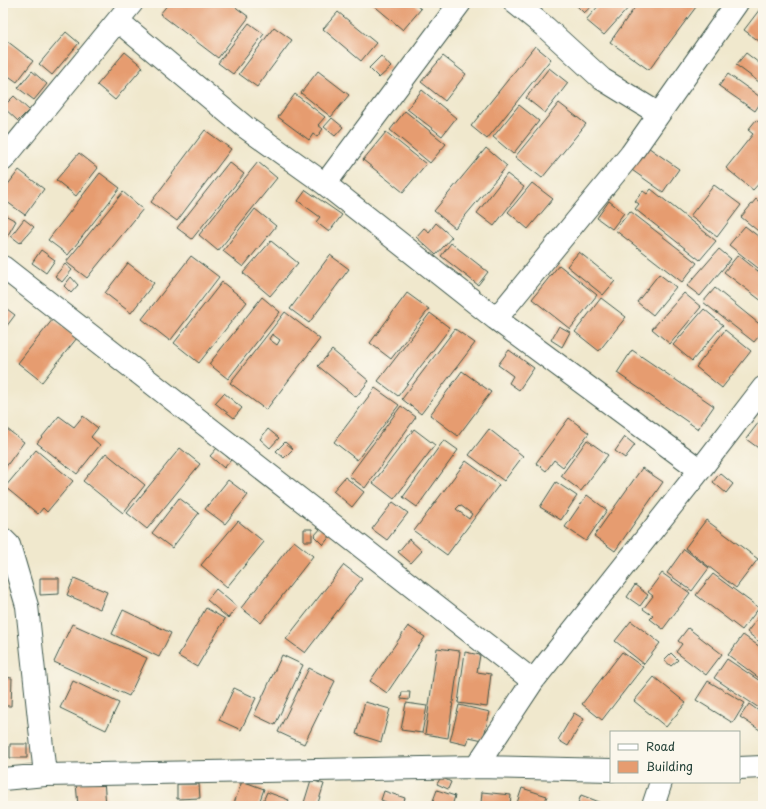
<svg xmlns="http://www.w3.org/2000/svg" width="766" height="809" viewBox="0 0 766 809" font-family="'Playpen Sans',sans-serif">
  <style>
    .building { fill: #e69c70; fill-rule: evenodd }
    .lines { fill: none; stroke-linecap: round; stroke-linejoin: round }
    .street-casing { stroke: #3e574b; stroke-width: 24 }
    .street { stroke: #fff; stroke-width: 22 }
  </style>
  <rect width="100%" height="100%" fill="#fbf7ec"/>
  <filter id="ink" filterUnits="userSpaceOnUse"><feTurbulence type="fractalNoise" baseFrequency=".025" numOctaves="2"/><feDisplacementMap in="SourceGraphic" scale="8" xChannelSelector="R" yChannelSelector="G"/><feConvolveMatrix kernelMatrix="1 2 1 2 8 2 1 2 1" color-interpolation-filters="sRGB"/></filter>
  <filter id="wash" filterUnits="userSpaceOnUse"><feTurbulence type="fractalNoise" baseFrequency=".012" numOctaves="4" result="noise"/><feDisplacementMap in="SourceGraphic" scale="16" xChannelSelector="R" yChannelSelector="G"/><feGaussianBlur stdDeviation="0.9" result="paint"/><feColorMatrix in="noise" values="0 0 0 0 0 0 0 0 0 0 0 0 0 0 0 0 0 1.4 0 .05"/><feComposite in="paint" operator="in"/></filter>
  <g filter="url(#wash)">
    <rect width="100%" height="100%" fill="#f0e8cd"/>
    <g id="blocks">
      <path class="building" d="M169 3H230L249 17 218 58 160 14Z
        M371 3H413L421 9 403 30Z
        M574 3H595L584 13Z
        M601 3H627L630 6 604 35 586 20Z
        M638 3H699L649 70 610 42Z
        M763 5V44L744 30Z
        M338 12 376 43 361 61 323 29Z
        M249 23 264 34 233 74 218 63Z
        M274 27 292 40 257 87 239 74Z
        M66 32 79 43 52 75 39 64Z
        M3 38 33 61 17 82 3 72Z
        M535 46 551 59 487 139 471 126Z
        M125 52 143 67 115 100 97 85Z
        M746 53 763 66V85L736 65Z
        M381 56 391 67 379 78 369 68Z
        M443 56 466 74 445 101 421 82Z
        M549 68 568 83 545 113 526 98Z
        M32 71 47 84 34 100 18 88Z
        M318 71 349 95 331 117 301 93Z
        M728 74 763 99 755 111 719 86Z
        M422 90 456 118 442 136 407 109Z
        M295 94 325 117 318 125 323 129 317 137 313 134 309 140 278 117Z
        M14 96 29 110 18 121 3 107Z
        M559 103 586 124 542 178 515 157Z
        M519 105 539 121 513 154 493 137Z
        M405 111 446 144 430 163 390 130Z
        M332 118 343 127 335 136 324 127Z
        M756 120 763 126V179L753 190 726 168 753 134 748 130Z
        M205 130 231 149 177 221 151 202Z
        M386 132 426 164 403 192 363 160Z
        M645 145 679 169 663 192 629 168Z
        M486 148 507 166 455 228 434 211Z
        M79 153 98 168 76 196 56 180Z
        M229 162 244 174 192 239 177 228Z
        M258 162 277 178 218 251 199 235Z
        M19 170 44 189 25 215 3 199V191Z
        M100 173 120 188 68 255 48 240Z
        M507 174 524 187 494 226 477 213Z
        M532 183 553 199 528 229 508 212Z
        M714 185 741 205 717 237 690 216Z
        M651 189 716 241 700 260 635 209 639 204 635 201 643 191 647 194Z
        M306 190 342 215 329 232 316 222 320 217 298 201Z
        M123 192 143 209 87 278 66 262Z
        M756 199 763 205V235L741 217Z
        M609 201 624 213 612 229 597 218Z
        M255 209 276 226 243 267 223 251Z
        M630 211 697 263 682 282 615 230Z
        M3 214 16 221 5 240H3Z
        M24 219 34 227 20 243 11 236Z
        M436 223 452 237 436 255 416 237 424 228 429 232Z
        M745 226 763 240V272L729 245Z
        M271 241 298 263 270 296 243 273Z
        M451 243 488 272 478 285 441 256Z
        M719 249 731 259 700 296 687 286Z
        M41 250 55 260 46 273 32 263Z
        M579 252 615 281 603 295 567 266Z
        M330 255 349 269 309 323 290 309Z
        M738 255 763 275V302L724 272Z
        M191 256 219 277 170 341 142 319Z
        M128 263 154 283 131 313 105 293Z
        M65 264 72 270 62 282 55 276Z
        M559 265 597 295 570 329 532 299Z
        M659 274 676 287 653 315 637 302Z
        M71 277 78 285 71 293 64 286Z
        M222 282 247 302 199 363 174 343Z
        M715 288 763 327V331L754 342 703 302Z
        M407 293 429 309 391 359 370 343Z
        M684 293 701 307 670 344 652 329Z
        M262 297 280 312 228 379 209 364Z
        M601 298 626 317 599 351 575 332Z
        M3 306 15 315 3 331Z
        M704 309 723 325 692 361 673 345Z
        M285 312 320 339 266 410 230 383ZM272 334 280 340 277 345 269 339Z
        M430 313 450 328 398 396 378 381Z
        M53 319 77 338 42 382 18 363Z
        M559 326 570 332 562 347 551 340Z
        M455 329 475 343 421 414 402 399Z
        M725 330 751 351 722 388 696 367Z
        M332 350 369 381 356 397 318 366Z
        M509 350 534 368 519 390 509 383 513 376 498 365Z
        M632 350 714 406 698 429 617 373Z
        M462 371 491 392 458 436 430 415Z
        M375 388 399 405 357 460 334 442Z
        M224 393 242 408 234 418 215 403Z
        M401 406 416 417 365 488 349 476Z
        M59 416 74 427 83 416 98 428 91 437 100 445 77 474 37 443Z
        M569 418 589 433 563 467 554 460 546 471 536 463Z
        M762 418 763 448 761 450 746 439Z
        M3 426 24 442 5 468 3 467Z
        M268 429 279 438 270 448 260 439Z
        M414 429 435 445 394 499 373 483Z
        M489 429 523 456 504 481 469 455Z
        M625 437 635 445 625 458 615 451Z
        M444 440 458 450 417 507 403 497Z
        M587 440 608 455 581 491 561 476Z
        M285 442 293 449 284 458 276 451Z
        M180 448 200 464 147 529 127 513Z
        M217 448 231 460 224 468 210 456Z
        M36 450 73 481 47 512 43 508 38 514 5 487Z
        M106 453 145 485 123 513 83 481Z
        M466 461 499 485 447 555 414 531ZM460 505 472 514 469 519 456 509Z
        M642 468 663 482 615 551 594 536Z
        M720 473 733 484 726 493 713 482Z
        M345 477 364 492 352 507 333 491Z
        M228 480 248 495 225 524 205 509Z
        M556 482 577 496 561 520 540 507Z
        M587 495 607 510 586 541 565 527Z
        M179 498 199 513 172 548 152 533Z
        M393 502 408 513 387 540 372 529Z
        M706 520 758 559 736 588 685 548Z
        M238 521 264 542 227 587 201 565Z
        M322 527 331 535 323 545 314 536Z
        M304 529H312V541H304Z
        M409 539 422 551 411 563 398 552Z
        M294 541 313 556 261 623 241 608Z
        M684 549 709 568 692 591 667 573Z
        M344 565 362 579 305 653 286 639Z
        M662 573 690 593 663 629 650 619 653 616 643 609 653 596 648 592Z
        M713 574 759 608 742 630 696 595Z
        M40 578H59V594L40 595Z
        M74 578 107 592 100 609 67 595Z
        M635 585 648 595 640 606 627 597Z
        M216 589 237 607 228 618 207 600Z
        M206 608 225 619 197 667 178 656Z
        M123 610 171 633 159 657 112 634Z
        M761 614 763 615V645L747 632Z
        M631 621 660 643 644 664 615 641Z
        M72 624 147 658 129 696 54 662Z
        M408 626 425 637 387 693 370 681Z
        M688 628 722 654 706 675 676 652 682 644 678 641Z
        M743 635 763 649V681L728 655Z
        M437 648 460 651 448 738 425 734Z
        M465 652 480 655 477 672 491 674 487 707 458 703Z
        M622 652 643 667 602 720 582 704Z
        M671 653 678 660 671 666 664 660Z
        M282 655 303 665 275 725 254 715Z
        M727 659 763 683V703L759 708 714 678Z
        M309 668 335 681 304 744 278 732Z
        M3 677 12 678 11 706H3Z
        M654 677 686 703 666 727 634 701Z
        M73 681 119 703 106 730 60 708Z
        M708 681 745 703 733 723 696 700Z
        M234 688 256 698 241 730 219 720Z
        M402 692H410L409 700 401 699Z
        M365 702 390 709 381 742 356 734Z
        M406 703 427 706 422 733 401 730Z
        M749 704 763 714V732L740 717Z
        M459 705 490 712 483 740 469 737 467 745 450 741Z
        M574 713 584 719 568 746 558 740Z
        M10 744H27V758H10Z
        M441 777 451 782 448 789 437 784Z
        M104 780 106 806H78L76 783Z
        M311 780 324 784 317 806H303Z
        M242 781 264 789 258 806H233Z
        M177 784H199L200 798 177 799Z
        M522 788 547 796 543 806H526L517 803Z
        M437 790 455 796 452 806H431Z
        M384 791 405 798 402 806H396L381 800Z
        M267 792 289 800 286 806H261Z
        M482 792 511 795 510 806 481 803Z
        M581 795 610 806H577Z"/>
    </g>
  </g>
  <g filter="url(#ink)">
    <use href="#blocks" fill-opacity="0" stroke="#3e574b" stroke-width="1"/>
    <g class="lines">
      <defs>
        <path id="street" d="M515 3 545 27 602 79 659 114
          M118 21 245 127 325 184 496 319 700 470
          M3 160 132 3
          M325 184 460 3
          M3 267 533 681 476 767
          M496 319 631 154 737 3
          M3 539 9 545 27 606 45 775
          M533 681 700 470 763 388
          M739 768 763 767
          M3 779 45 775 476 767 611 770
          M653 806 661 782"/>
      </defs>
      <use href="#street" class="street-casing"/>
      <use href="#street" class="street"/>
    </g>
  </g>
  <rect width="766" height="809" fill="none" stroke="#fbf7ec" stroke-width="16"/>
  <rect x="610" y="731" width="130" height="52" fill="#fbf7ec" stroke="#a3ada2"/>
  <rect x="618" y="744" width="20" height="6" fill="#ffffff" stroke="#a3ada2"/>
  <text x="646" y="751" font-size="12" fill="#1f3d34">Road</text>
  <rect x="618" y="761" width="20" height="12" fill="#e69c70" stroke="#a3ada2"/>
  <text x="646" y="771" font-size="12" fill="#1f3d34">Building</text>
</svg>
